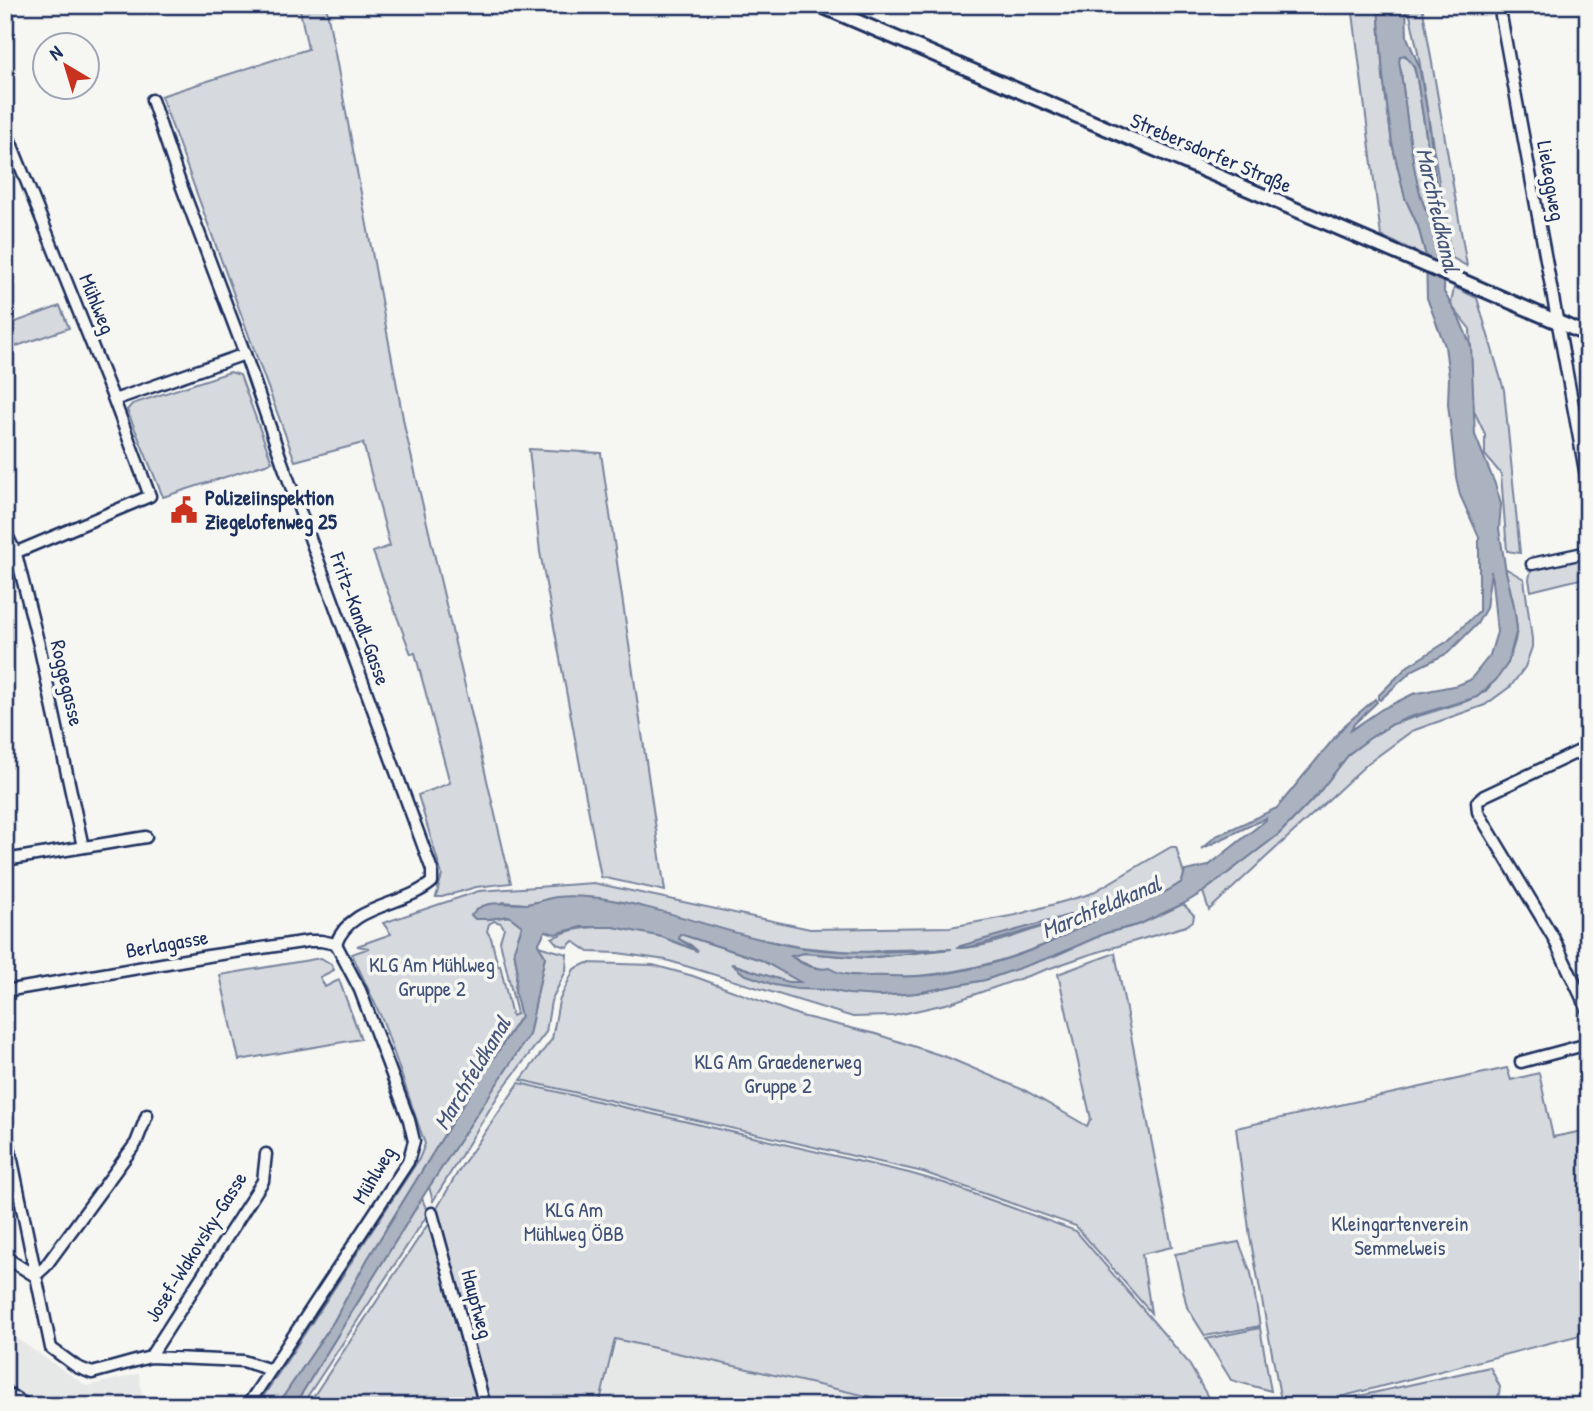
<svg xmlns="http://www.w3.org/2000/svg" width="1593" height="1411" viewBox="0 0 1593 1411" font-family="'Patrick Hand',sans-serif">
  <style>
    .built { fill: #e6e7e7 }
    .green { fill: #d6d9dd; stroke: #78849e; stroke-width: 2; fill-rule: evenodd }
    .water { fill: #abb2c0; stroke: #717e99; stroke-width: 2; fill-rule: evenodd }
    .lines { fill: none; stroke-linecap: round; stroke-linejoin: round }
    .minor-casing { stroke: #1b2f5e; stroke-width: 15 }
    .tertiary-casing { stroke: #1b2f5e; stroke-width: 18 }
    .primary-casing { stroke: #1b2f5e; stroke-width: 21 }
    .minor { stroke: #f6f6f2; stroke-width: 10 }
    .tertiary { stroke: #f6f6f2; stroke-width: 12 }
    .primary { stroke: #f6f6f2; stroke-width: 16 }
    .tram { stroke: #1b2f5e; stroke-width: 2 }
    .labels { text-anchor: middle; stroke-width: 7; stroke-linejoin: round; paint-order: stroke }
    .street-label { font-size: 21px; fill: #1b2f5e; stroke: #f6f6f2 }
    .poi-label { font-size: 21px; font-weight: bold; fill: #1b2f5e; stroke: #f6f6f2; text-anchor: start }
    .park-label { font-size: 21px; fill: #405177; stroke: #f6f6f2 }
    .water-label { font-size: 23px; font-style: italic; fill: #46567b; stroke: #f6f6f2 }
  </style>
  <rect width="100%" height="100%" fill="#f6f6f2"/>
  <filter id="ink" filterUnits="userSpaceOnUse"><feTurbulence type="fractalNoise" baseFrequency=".0143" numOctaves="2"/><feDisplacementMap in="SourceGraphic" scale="14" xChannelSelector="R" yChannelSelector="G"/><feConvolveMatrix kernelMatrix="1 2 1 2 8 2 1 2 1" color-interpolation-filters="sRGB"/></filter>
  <g filter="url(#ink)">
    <path class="built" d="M5 1331 87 1386 139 1374 143 1406H5Z
      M617 1339 907 1406H601Z"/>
    <path class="green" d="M299 5H326L405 429 511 883 476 887 442 897H436L442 875 418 795 450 783 415 653 411 654 373 552 390 546 363 443 295 461 161 96 308 49Z
      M1352 5H1378L1383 76 1392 143 1405 198 1418 226 1426 256 1381 236Z
      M1408 5H1422L1467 266 1451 257 1418 53Z
      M1403 55C1413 59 1414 69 1417 79L1430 160 1436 215 1434 221C1411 206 1406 92 1399 62L1400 56Z
      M1454 287 1477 298 1504 390 1520 553 1507 551 1501 474 1485 455V434L1473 409 1470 329 1451 305Z
      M60 306 69 328 14 347 7 325Z
      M230 372 240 375 272 462 163 497 127 410 132 404Z
      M529 449 601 453 665 891 601 877 540 552Z
      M1588 556V577L1531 591 1529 579 1532 566Z
      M1505 568 1524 579 1532 639V647L1525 667 1511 686 1485 705 1412 731 1367 764 1209 910 1203 892 1279 834 1316 796 1350 753 1370 738 1393 724 1467 701 1486 691 1508 663 1515 641 1517 629 1514 606Z
      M1171 847H1176L1184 874 1182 882C1155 900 1119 912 1087 910L957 948C1001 949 1051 915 1098 917L1095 921C1075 929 1056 941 1036 948 972 973 903 983 836 973L832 970C817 969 803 964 791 956L804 953 867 958 949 949 884 950 864 953 799 947 558 897 527 904 503 902 489 919 509 916 522 926 514 950 517 968 515 991 521 1016 457 1114 367 1260 334 1321 277 1406H257L419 1159 425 1144 383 1021 352 954 369 948 357 946 391 934 383 923 479 891 594 883 810 929 950 927 1016 915 1090 894ZM494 921 501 923 504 928 500 941 517 1014 512 1016 500 965 498 966 491 938 487 931 489 924Z
      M1183 904 1194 915 1193 921 1186 926 1088 955 950 1003 893 1016 853 1017 666 960 618 953 589 952 573 941 567 947 557 944 552 938C597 916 653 930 697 951L691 945 679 939 680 934 761 960 800 981 788 983 733 964 744 974 814 989 880 996 916 993 985 980 1054 956 1106 933 1138 925Z
      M538 946 567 954 566 971 551 1001 546 1032 501 1091 433 1201 429 1187 529 1034 545 956Z
      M1115 953 1172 1247 1142 1254 1151 1313 1076 1226 923 1172 521 1080 552 1039 559 1001 574 969 587 963 653 965 693 976 801 1016 876 1034 949 1058 1026 1091 1087 1126 1091 1119 1058 974Z
      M321 958 331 964 334 970 320 977 325 987 339 980 361 1039 239 1060 220 975Z
      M1507 1068 1511 1080 1539 1073 1553 1137 1588 1130V1333L1305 1406H1282L1250 1237 1236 1128Z
      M519 1083 909 1173 944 1183 1076 1231 1188 1362 1213 1406H911L615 1339 599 1406H307L428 1224 459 1170Z
      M422 1198 428 1214 301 1406H294Z
      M1239 1242 1251 1273 1260 1326 1205 1336 1187 1307 1175 1254Z
      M1260 1328 1271 1391 1231 1380 1206 1339Z
      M1490 1367 1500 1387 1497 1406H1314Z"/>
    <path class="water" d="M1378 5H1406L1407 37 1419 66 1428 116 1445 255 1444 292 1460 320 1471 346 1475 435 1495 484 1501 504 1499 529 1506 572 1514 606 1517 629 1508 663 1496 680 1477 697 1407 718 1393 724 1370 738 1350 753 1316 796 1279 834 1203 892 1183 904 1138 925 1106 933 1054 956 985 980 916 993 880 996 848 994 830 990 797 989 774 985 744 974 731 964 788 982H800L761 960 680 934 679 939 698 951 662 937 614 927H581L555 934 545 931 538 945 545 956 529 1035 429 1187 294 1406H277L334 1321 367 1260 457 1114 521 1016 515 992 517 968 514 950 522 926 509 916 489 919H475L471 915C485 897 507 905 526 904 537 903 547 898 557 897 571 895 587 897 600 898 668 908 731 936 797 947 849 955 900 951 952 949L867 958 804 953 791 956C801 964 816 971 829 968 847 979 870 975 891 976 939 979 991 966 1037 948 1056 941 1075 929 1095 921L1097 918C1061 915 1023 934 989 942 978 945 966 949 957 947L1087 910C1119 912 1156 900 1182 882L1185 871 1208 866 1266 820V818L1201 849 1216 836 1277 808 1345 725 1375 699 1377 702 1354 724 1351 730 1382 709 1413 694 1458 685 1470 680 1490 655 1497 632 1491 571 1486 608 1477 624 1448 653 1413 670 1380 700 1378 699V696L1408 666 1448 641 1479 611V537L1460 495 1456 477 1448 404 1449 377 1445 346 1427 298 1426 256 1418 226 1405 198 1392 143 1383 76ZM1405 55 1414 66 1417 79 1430 160 1436 215 1434 221C1412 206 1406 92 1399 62L1400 56Z"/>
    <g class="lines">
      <defs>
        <path id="minor" d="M1499 5 1588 487
          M152 100 178 177 245 354 282 462 432 870V882C403 907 350 904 336 944
          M5 128 114 400 150 496 5 557
          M114 400 245 354
          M5 531 16 554 39 645 83 847
          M1532 564 1588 552
          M1588 747 1484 796 1477 802 1478 812 1553 937 1588 1011
          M5 860 146 837
          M5 991 208 956 309 941H321L336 944
          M1521 1062 1588 1044
          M7 1136 51 1348 77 1367 92 1373 150 1357 243 1361 271 1370
          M432 1213 485 1406
          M5 1257 35 1276 45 1267 136 1143 147 1115
          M150 1357 263 1181 266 1154
          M247 1406 408 1162 414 1141 409 1120 360 990 336 944"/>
        <path id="tertiary" d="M819 5 1588 335"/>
        <path id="primary" d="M5 1395 22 1406"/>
      </defs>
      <use href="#minor" class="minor-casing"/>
      <use href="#tertiary" class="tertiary-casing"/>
      <use href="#primary" class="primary-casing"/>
      <use href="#minor" class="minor"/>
      <use href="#tertiary" class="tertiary"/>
      <use href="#primary" class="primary"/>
      <path class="tram" d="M5 1404 8 1406"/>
    </g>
  </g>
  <defs>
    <symbol id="civic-bare" viewBox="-9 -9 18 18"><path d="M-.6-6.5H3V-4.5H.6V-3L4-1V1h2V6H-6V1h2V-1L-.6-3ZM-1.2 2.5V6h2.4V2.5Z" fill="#c8321e" stroke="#f6f6f2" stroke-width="2.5" paint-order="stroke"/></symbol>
  </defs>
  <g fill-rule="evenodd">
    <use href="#civic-bare" x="165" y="491" width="38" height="38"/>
  </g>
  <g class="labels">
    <g class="street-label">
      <text transform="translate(1211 153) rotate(23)" y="7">Strebersdorfer Straße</text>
      <text transform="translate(1551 181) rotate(80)" y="7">Lieleggweg</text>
      <text transform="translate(97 304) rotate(68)" y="7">Mühlweg</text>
      <text transform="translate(360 619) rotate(70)" y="7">Fritz-Kandl-Gasse</text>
      <text transform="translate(67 683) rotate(77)" y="7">Roggegasse</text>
      <text transform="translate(167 944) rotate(-10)" y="7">Berlagasse</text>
      <text transform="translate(374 1175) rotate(-59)" y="7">Mühlweg</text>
      <text transform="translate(196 1247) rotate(-58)" y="7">Josef-Wakovsky-Gasse</text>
      <text transform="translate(477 1304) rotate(75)" y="7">Hauptweg</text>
    </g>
    <g class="poi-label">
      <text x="205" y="505">Polizeiinspektion<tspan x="205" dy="24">Ziegelofenweg 25</tspan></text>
    </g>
    <g class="park-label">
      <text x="432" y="972">KLG Am Mühlweg<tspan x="432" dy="24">Gruppe 2</tspan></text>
      <text x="778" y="1069">KLG Am Graedenerweg<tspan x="778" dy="24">Gruppe 2</tspan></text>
      <text x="574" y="1217">KLG Am<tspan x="574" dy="24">Mühlweg ÖBB</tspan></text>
      <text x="1400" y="1231">Kleingartenverein<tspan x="1400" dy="24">Semmelweis</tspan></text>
    </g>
    <g class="water-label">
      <text transform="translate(1438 210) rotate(77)" y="8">Marchfeldkanal</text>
      <text transform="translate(1101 907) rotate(-23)" y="8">Marchfeldkanal</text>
      <text transform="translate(472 1073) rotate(-59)" y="8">Marchfeldkanal</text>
    </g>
  </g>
  <rect width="1593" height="1411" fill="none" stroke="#f6f6f2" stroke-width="28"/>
  <rect x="14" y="14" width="1565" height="1383" fill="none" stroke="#1b2f5e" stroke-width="2.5" filter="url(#ink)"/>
  <g transform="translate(66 66) rotate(322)"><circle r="33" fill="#f6f6f2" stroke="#9ea6b7" stroke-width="2"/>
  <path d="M0-5L12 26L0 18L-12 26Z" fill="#c8321e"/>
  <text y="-10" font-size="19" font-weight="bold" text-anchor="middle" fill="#1b2f5e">N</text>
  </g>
</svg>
